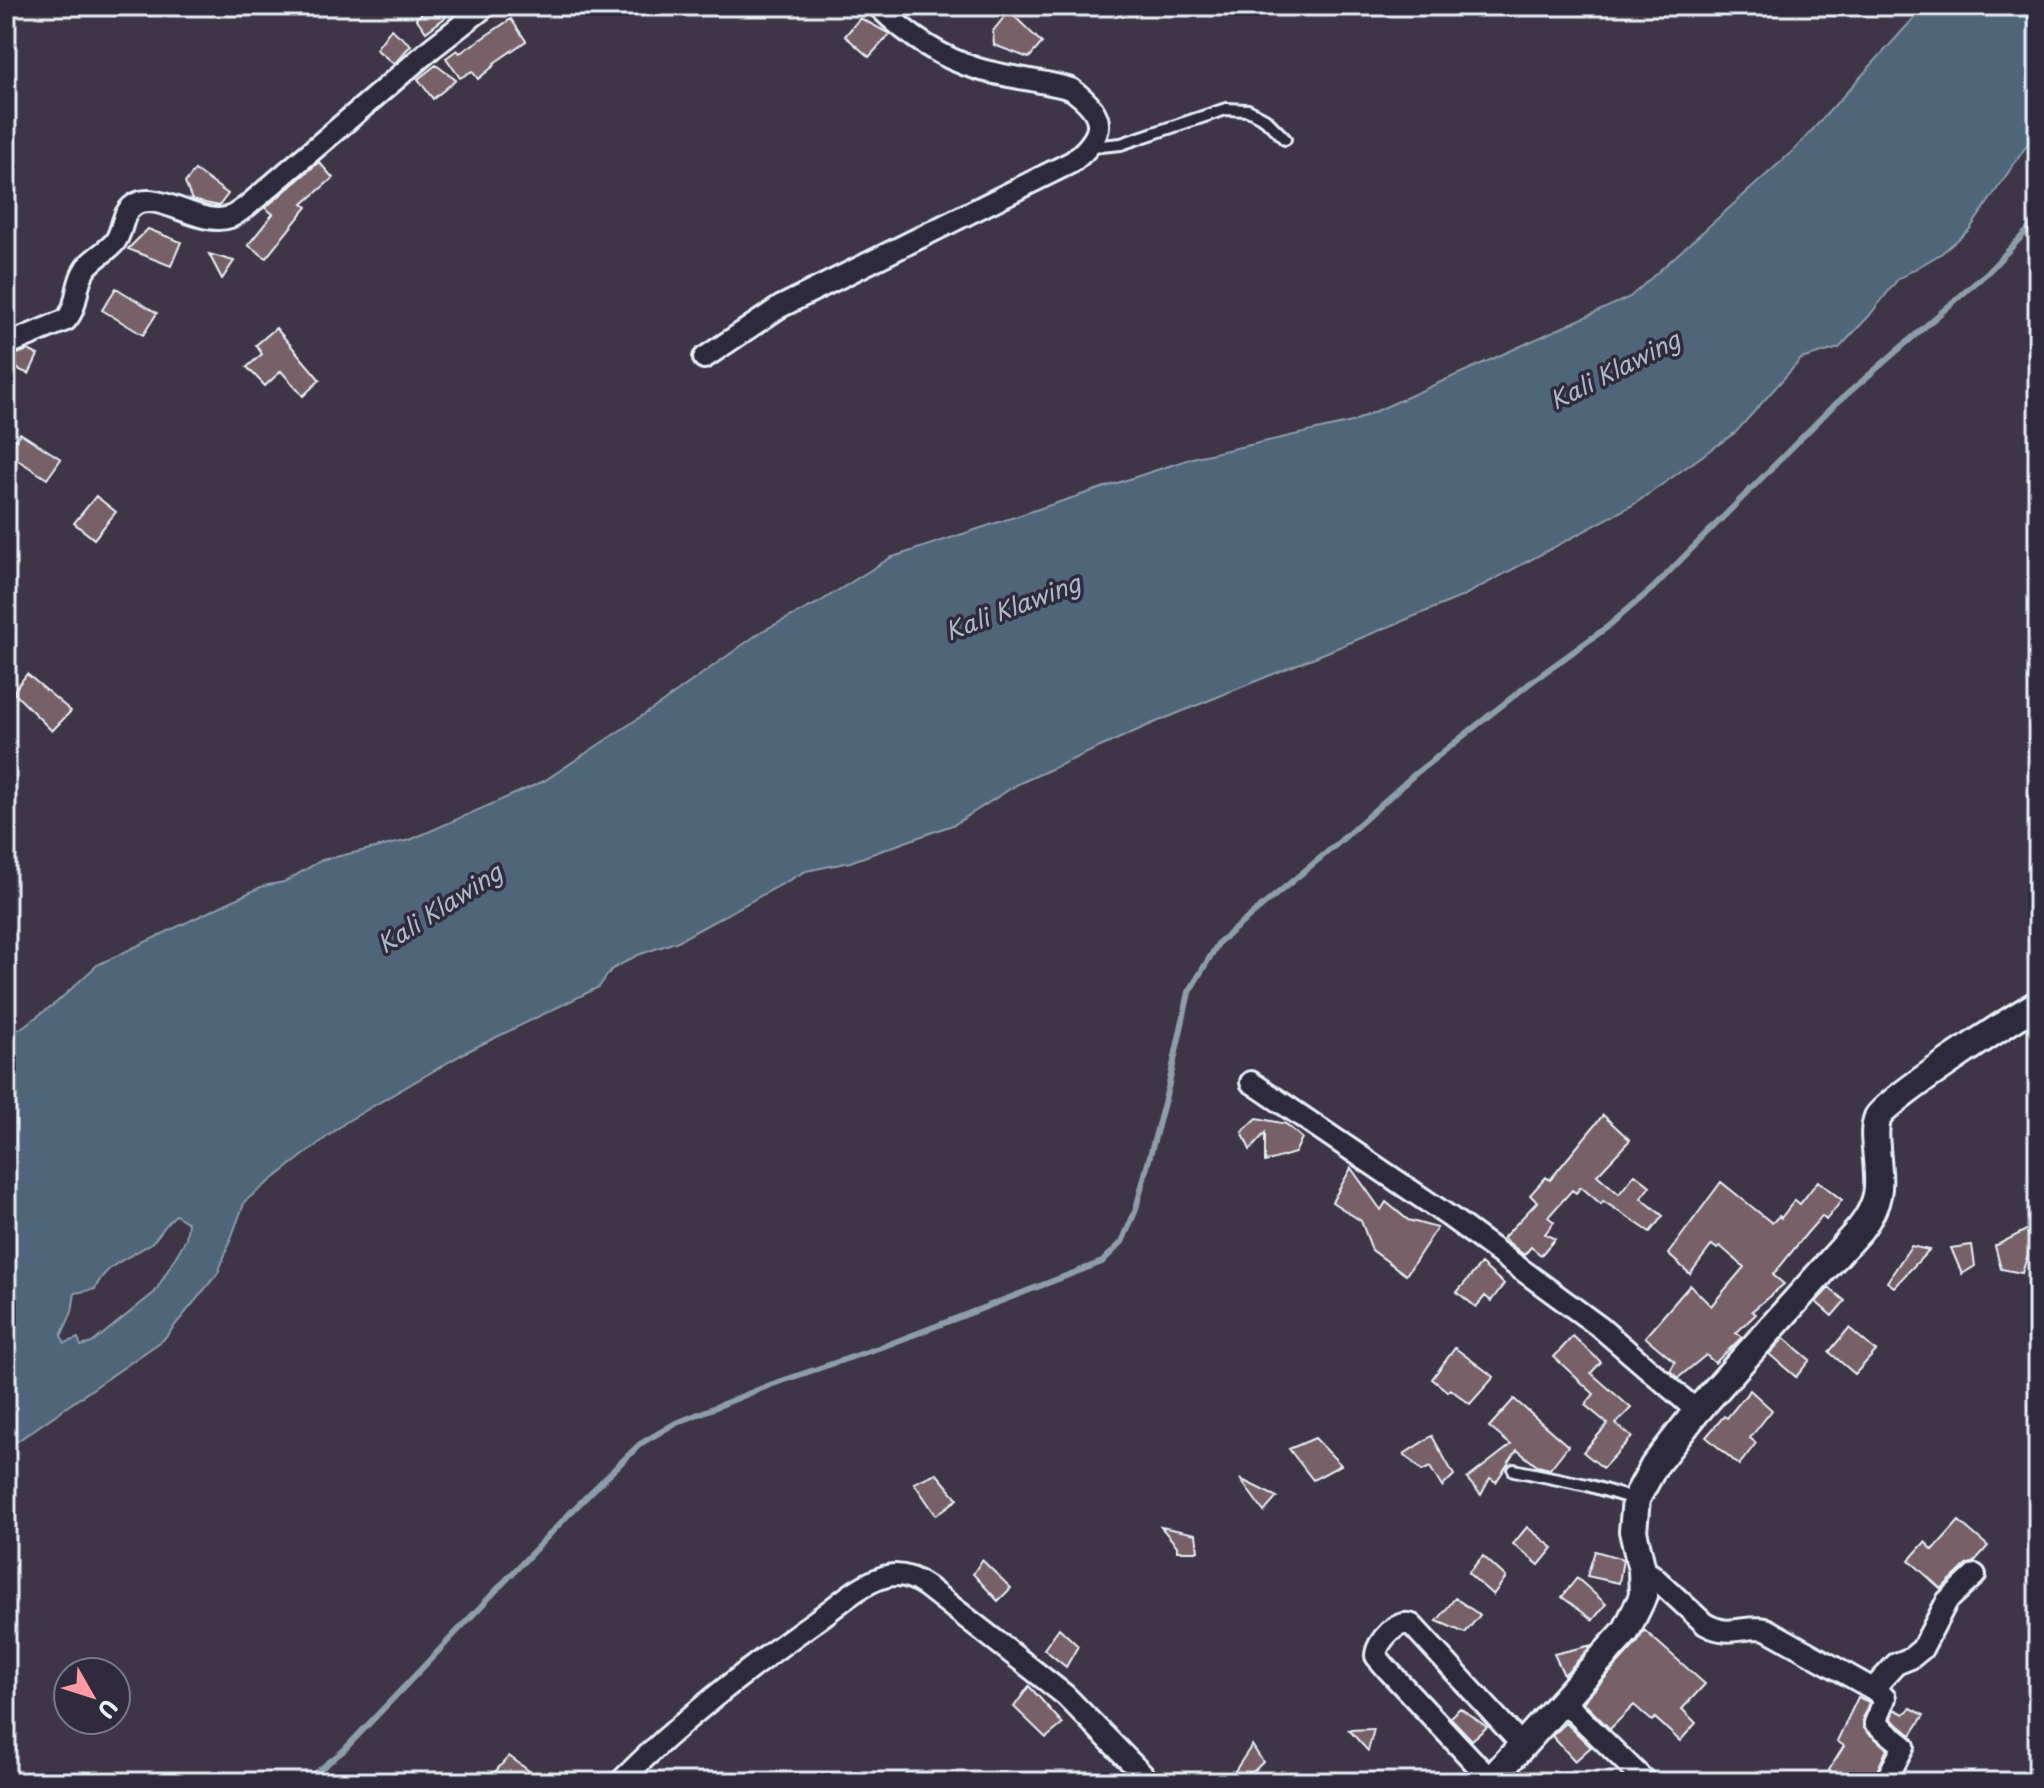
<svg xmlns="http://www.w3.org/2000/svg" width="2044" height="1788" viewBox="0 0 2044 1788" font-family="'Playpen Sans',sans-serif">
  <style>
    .water { fill: #4f657a; stroke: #8c9dac; stroke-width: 2; fill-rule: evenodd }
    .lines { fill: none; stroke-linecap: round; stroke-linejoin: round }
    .stream { stroke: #8c9dac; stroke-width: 6 }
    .building { fill: #786068; stroke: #e8f1f8; stroke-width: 2 }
    .service-casing { stroke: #e8f1f8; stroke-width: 16 }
    .minor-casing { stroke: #e8f1f8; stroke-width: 26 }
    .tertiary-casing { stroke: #e8f1f8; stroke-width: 32 }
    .service { stroke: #2f2a3d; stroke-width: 10 }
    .minor { stroke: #2f2a3d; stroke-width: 20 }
    .tertiary { stroke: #2f2a3d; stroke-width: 26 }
    .labels { text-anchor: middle; stroke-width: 7; stroke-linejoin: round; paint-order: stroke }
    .water-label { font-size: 24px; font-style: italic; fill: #abb9c6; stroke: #2f2a3d }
  </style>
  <rect width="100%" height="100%" fill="#3e3546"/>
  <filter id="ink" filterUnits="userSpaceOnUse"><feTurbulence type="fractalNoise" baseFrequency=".0125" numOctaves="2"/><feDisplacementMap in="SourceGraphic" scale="16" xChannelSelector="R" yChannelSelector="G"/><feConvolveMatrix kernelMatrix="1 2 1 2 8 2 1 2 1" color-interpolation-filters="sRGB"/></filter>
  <g filter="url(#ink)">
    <path class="water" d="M1925 6H2038V129L1969 230 1942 253 1898 279 1869 316 1839 348 1801 359 1736 432 1633 505 1461 597 1149 725 1018 784 955 824 850 862 806 871 678 941 638 955 611 970 599 987 466 1052 346 1122 245 1201 218 1273 163 1340 6 1449V1034L21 1028 57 1002 97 965 263 886 284 882 322 860 410 840 544 781 660 704 762 631 818 603 890 558 1196 457 1352 422 1630 297 1795 149ZM176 1215 188 1223 186 1239 155 1292 92 1343 81 1346 78 1338 65 1343 61 1336 72 1312 75 1293 95 1289C106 1263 128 1259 150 1244 160 1236 165 1223 176 1215Z"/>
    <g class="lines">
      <path class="stream" d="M304 1782 343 1751 570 1513 640 1444 674 1424 770 1385 887 1345 1102 1262 1122 1242 1135 1212 1169 1084 1189 992 1219 942 1337 844 1415 774 1534 680 1606 628 1653 588 1831 408 1988 272 2027 231 2038 216"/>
    </g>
    <path class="building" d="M432 6H438L446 17 426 32 416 18Z
      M1009 11 1042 43 1029 58 994 45 993 31Z
      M860 18 890 34 869 57 845 36Z
      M511 19 526 41 494 63 495 65 478 79 472 71 460 78 446 58 457 50 460 53Z
      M391 29 411 45 394 64 376 49Z
      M436 65 456 80 433 99 418 79Z
      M319 162 333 178 303 204 307 207 266 258 248 245 273 214 265 208Z
      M195 170 228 194 219 206 192 200 185 183Z
      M148 229 181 242 171 266 128 249Z
      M209 254 234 261 222 279Z
      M116 288 157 313 143 335 102 310Z
      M276 328 320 380 303 396 281 371 265 386 247 367 262 354 256 345Z
      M28 350 38 355 29 374 6 364V358Z
      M20 433 61 459 47 479 7 453Z
      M96 496 116 512 94 539 74 523Z
      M27 674 71 711 52 731 13 692Z
      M1603 1115 1630 1140 1597 1175 1619 1194 1635 1174 1650 1186 1641 1198 1663 1216 1650 1232 1603 1201 1601 1204 1581 1187 1576 1193 1572 1190 1548 1217 1554 1222 1545 1234 1555 1239 1541 1255 1531 1247 1524 1255 1503 1238 1537 1202 1530 1195 1546 1177 1550 1180Z
      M1257 1118 1286 1124 1302 1138 1295 1153 1265 1162V1133L1250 1150 1242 1132Z
      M1351 1168 1381 1210 1386 1202 1408 1220 1437 1228 1406 1275 1372 1250 1361 1221 1332 1202Z
      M1818 1181 1842 1200 1826 1220 1822 1216 1807 1233 1773 1275 1784 1284 1752 1311 1756 1314 1736 1333 1742 1337 1715 1363 1706 1355 1678 1378 1670 1371 1675 1362 1645 1337 1690 1285 1711 1306 1744 1267 1720 1246 1717 1249 1712 1245 1690 1274 1668 1254 1721 1182 1772 1223 1779 1216 1781 1218 1795 1200 1800 1204Z
      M2038 1224 2022 1273 2001 1269 1995 1246Z
      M1972 1245 1975 1266 1962 1274 1951 1248Z
      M1911 1246 1929 1250 1894 1287 1887 1282Z
      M1481 1264 1504 1284 1491 1301 1485 1296 1476 1307 1457 1292Z
      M1829 1288 1845 1301 1832 1316 1816 1302Z
      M1849 1328 1876 1351 1855 1374 1829 1352Z
      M1573 1336 1601 1362 1591 1373 1631 1408 1616 1424 1632 1437 1603 1468 1583 1452 1608 1424 1585 1405 1594 1394 1554 1357Z
      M1784 1338 1810 1360 1796 1377 1769 1354Z
      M1455 1348 1494 1377 1470 1404 1450 1389 1448 1392 1432 1379Z
      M1750 1390 1772 1410 1750 1438 1756 1443 1739 1465 1706 1437 1724 1416 1727 1418Z
      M1514 1399 1568 1446 1550 1469 1537 1466 1517 1450 1496 1482 1490 1478 1481 1495 1467 1479 1511 1445 1489 1427Z
      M1432 1436 1454 1475 1442 1487 1430 1467 1422 1471 1404 1454Z
      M1315 1438 1341 1465 1313 1480 1289 1449Z
      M936 1473 958 1499 936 1515 914 1483Z
      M1240 1479 1277 1497 1264 1512Z
      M1959 1521 1988 1546 1974 1562 1966 1565 1941 1589 1909 1560 1925 1542 1933 1550Z
      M1161 1527 1196 1534 1198 1551H1177V1546Z
      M1527 1527 1553 1548 1539 1565 1513 1544Z
      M1595 1551 1623 1559 1619 1583 1587 1576Z
      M1483 1556 1506 1577 1493 1595 1468 1573Z
      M982 1560 1011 1588 998 1601 973 1574Z
      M1577 1578 1606 1604 1593 1620 1562 1597Z
      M1455 1598 1480 1615 1465 1633 1437 1621Z
      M1059 1628 1078 1646 1066 1667 1044 1649Z
      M1644 1630 1705 1684 1682 1709 1696 1723 1680 1741 1655 1718 1652 1721 1634 1705 1610 1729 1583 1702 1638 1642Z
      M1592 1645 1571 1668 1564 1675 1554 1654Z
      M1029 1686 1063 1724 1046 1738 1014 1707Z
      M1858 1697 1869 1702 1863 1718V1727L1887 1749 1872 1782H1845L1829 1770 1844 1746 1837 1741Z
      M1460 1708 1487 1727 1472 1740 1450 1717Z
      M1911 1708 1924 1715 1911 1735 1891 1719 1894 1709 1904 1714Z
      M1566 1723 1591 1747 1575 1761 1552 1736Z
      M1374 1729 1368 1751 1349 1730Z
      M1252 1745 1263 1762 1243 1782 1233 1774Z
      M509 1756 544 1782H505L494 1773Z"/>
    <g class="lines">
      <defs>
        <path id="service" d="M1091 147 1121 144 1226 109 1248 110 1265 119 1285 139
          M1514 1470 1587 1485 1634 1499"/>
        <path id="minor" d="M6 345 66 320C78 306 75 289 83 273 89 260 104 254 114 243 124 231 120 215 134 205 158 189 200 228 230 217 236 215 241 210 246 207L432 48 486 6
          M704 358 780 307 1072 162C1105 135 1109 116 1071 89 1041 80 1009 78 978 69 938 57 907 35 878 6
          M1251 1082 1450 1217 1601 1328 1697 1411
          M1642 1570 1652 1575 1705 1624C1729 1638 1743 1625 1766 1629L1873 1689
          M1563 1701 1646 1782
          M1491 1780 1388 1670 1376 1656C1376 1642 1398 1618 1412 1625L1522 1745
          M620 1782C680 1721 745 1671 814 1622 835 1608 857 1586 881 1578 898 1571 913 1577 927 1587L1065 1695 1150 1782
          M1885 1782 1904 1746 1875 1723 1885 1698 1873 1689 1896 1664 1911 1658 1922 1649 1947 1601 1975 1575"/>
        <path id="tertiary" d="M1489 1782 1626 1631 1643 1596 1642 1570 1633 1531 1636 1499 1654 1466 1697 1411 1860 1229C1883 1199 1879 1184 1876 1148 1875 1138 1874 1127 1878 1117 1885 1101 2015 1017 2038 1004"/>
      </defs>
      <use href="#service" class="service-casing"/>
      <use href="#minor" class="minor-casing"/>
      <use href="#tertiary" class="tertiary-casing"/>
      <use href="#service" class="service"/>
      <use href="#minor" class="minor"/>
      <use href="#tertiary" class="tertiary"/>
    </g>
  </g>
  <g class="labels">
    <g class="water-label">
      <text transform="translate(1615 371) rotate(-27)" y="8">Kali Klawing</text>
      <text transform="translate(1013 608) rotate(-21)" y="8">Kali Klawing</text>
      <text transform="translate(440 909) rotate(-33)" y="8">Kali Klawing</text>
    </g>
  </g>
  <rect width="2044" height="1788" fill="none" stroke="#2f2a3d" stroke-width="32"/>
  <rect x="16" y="16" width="2012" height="1756" fill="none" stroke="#e8f1f8" stroke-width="3" filter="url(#ink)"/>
  <g transform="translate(92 1696) rotate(129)"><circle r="38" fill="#2f2a3d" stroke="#797a88" stroke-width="2"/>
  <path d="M0-6L14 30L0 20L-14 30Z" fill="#ff9aa2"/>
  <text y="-12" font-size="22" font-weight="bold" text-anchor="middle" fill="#e8f1f8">U</text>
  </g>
</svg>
